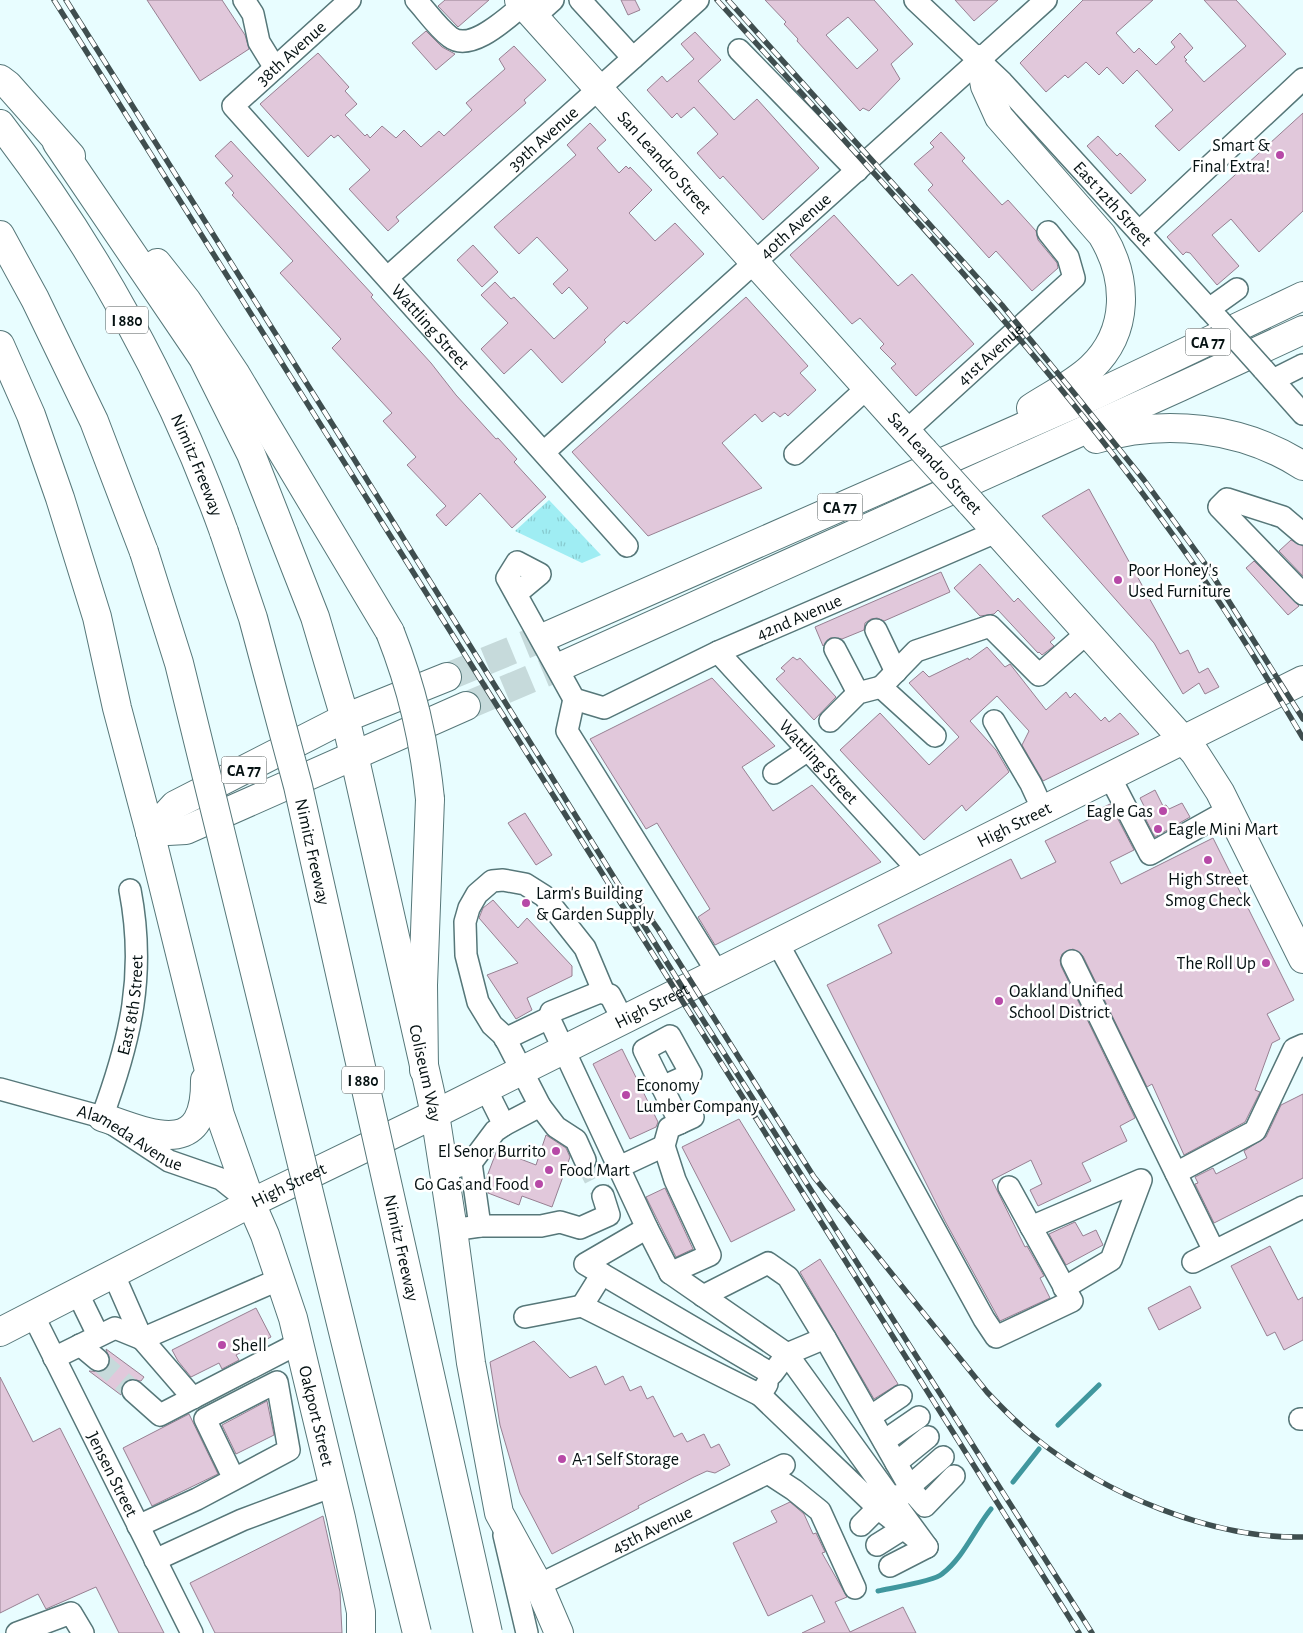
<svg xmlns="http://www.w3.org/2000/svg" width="1303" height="1633" viewBox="0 0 1303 1633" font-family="'Alegreya Sans',sans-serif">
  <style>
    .grass { fill: url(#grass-tufts) }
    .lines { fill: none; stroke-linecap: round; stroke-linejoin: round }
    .stream { stroke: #40979e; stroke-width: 5 }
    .building { fill: #e1c8db; stroke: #978092; fill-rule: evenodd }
    .minor-tunnel { stroke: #c6dadb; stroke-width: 21; stroke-dasharray: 21 11; stroke-linecap: butt }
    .highway-tunnel { stroke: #c6dadb; stroke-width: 28; stroke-dasharray: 28 14; stroke-linecap: butt }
    .minor-casing { stroke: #567779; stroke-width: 24 }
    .major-casing { stroke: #567779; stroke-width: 30 }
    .highway-casing { stroke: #567779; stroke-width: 30 }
    .minor { stroke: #fff; stroke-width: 21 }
    .major { stroke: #fff; stroke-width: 28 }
    .highway { stroke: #fff; stroke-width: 28 }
    .rail-casing { stroke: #3f4e4f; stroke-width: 5.5 }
    .rail { stroke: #fff; stroke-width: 4; stroke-dasharray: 11; stroke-linecap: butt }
    .minor-bridge-casing { stroke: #567779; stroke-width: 24; stroke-linecap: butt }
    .major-bridge-casing { stroke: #567779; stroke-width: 30; stroke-linecap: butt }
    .highway-bridge-casing { stroke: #567779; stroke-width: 30; stroke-linecap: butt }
    .minor-bridge { stroke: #fff; stroke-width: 21 }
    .major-bridge { stroke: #fff; stroke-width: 28 }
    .highway-bridge { stroke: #fff; stroke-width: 28 }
    .poi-dot { fill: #b749a7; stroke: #fff; stroke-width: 2 }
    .labels { text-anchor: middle; stroke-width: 5; stroke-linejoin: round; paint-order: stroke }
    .shield { fill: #fff; stroke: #505859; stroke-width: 1 }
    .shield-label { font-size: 16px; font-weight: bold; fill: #051112 }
    .street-label { font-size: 18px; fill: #051112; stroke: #fff }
    .poi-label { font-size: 18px; fill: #051112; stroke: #fff; text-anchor: start }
  </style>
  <defs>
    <pattern id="grass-tufts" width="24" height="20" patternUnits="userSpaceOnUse" patternTransform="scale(1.25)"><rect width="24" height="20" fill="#9fedf3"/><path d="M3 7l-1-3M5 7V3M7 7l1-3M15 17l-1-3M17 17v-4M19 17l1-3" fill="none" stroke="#87cacf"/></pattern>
  </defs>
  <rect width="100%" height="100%" fill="#e8fdff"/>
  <path class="grass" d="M549 500 601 555 582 563 515 531Z"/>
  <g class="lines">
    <path class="stream" d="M1058 1425 1099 1385
      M1013 1482 1039 1449
      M878 1591C891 1588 935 1581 942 1574 964 1557 974 1530 991 1509"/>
  </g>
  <path class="building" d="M147 0H222L245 35 249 49 200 81Z
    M445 0H489L458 27 438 6Z
    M621 0H635L640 10 628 15Z
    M765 0H874L913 44 891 64 900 79 869 111 863 108 860 111 797 41 798 39 784 24 786 22ZM848 17 878 50 857 69 826 35Z
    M955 0H998L974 21Z
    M1083 0H1153L1116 33 1134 53 1139 48 1156 65 1175 47 1171 42 1180 33 1193 48 1184 57 1187 60 1185 61 1204 82 1246 46 1204 0H1236L1286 54 1179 151 1155 126 1173 110 1137 70 1123 84 1107 67 1099 75 1086 62 1068 78 1065 75 1046 92 1020 63Z
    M426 31 442 47 455 54 436 70 412 43Z
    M695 32 721 60 698 81 734 120 757 99 819 168 763 220 723 176 720 179 697 153 718 134 694 107 681 118 677 113 672 118 647 90 662 76 667 82 694 59 681 44Z
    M514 46 546 80 524 100 526 103 396 217 399 221 388 231 349 189 370 170 338 135 334 138 331 135 308 157 260 104 318 53 349 87 345 91 357 104 345 115 365 136 367 134 370 138 382 126 396 138 404 130 421 147 439 131 444 136 472 110 466 103 505 69 499 59Z
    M1303 113V211L1259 252 1231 219 1212 235 1239 266 1217 285 1190 253 1186 252 1183 255 1167 237Z
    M590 123 606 140 597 148 619 173 626 166 629 169 630 167 652 190 629 213 655 241 675 223 704 254 627 324 624 321 604 340 606 342 562 383 531 349 504 374 481 349 508 323 481 295 495 282 511 299 514 297 554 339 588 308 569 287 562 294 553 284 568 270 537 237 519 254 494 227 576 155 567 145Z
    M941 132 965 158 962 161 1002 205 1008 200 1036 231 1038 240 1057 263 1058 268 1032 291 996 251 989 258 928 190 933 185 914 164 934 147 930 143Z
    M1098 136 1117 156 1120 153 1146 180 1131 194 1087 146Z
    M231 141 373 295 371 297 431 363 456 395 496 439 498 438 517 459 514 462 546 497 512 528 480 493 446 526 436 515 446 506 407 465 416 457 383 421 392 413 332 348 341 339 280 273 293 261 232 195 234 193 225 183 233 176 215 156Z
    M834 215 898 286 912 274 974 344 916 396 891 368 896 364 880 348 884 344 860 318 852 324 790 255Z
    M473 245 498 272 482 287 457 260Z
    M746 297 808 366 800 373 816 390 788 416 785 413 780 417 774 412 762 422 755 414 722 443 762 488 648 536 572 452Z
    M1089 489 1180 654 1188 650 1199 673 1208 668 1219 687 1205 694 1199 683 1183 694 1154 643 1042 516Z
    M1291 540 1303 546V576L1279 551Z
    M1254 561 1299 606 1288 615 1246 568Z
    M980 564 1014 602 1018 598 1055 638 1050 642 1054 646 1042 655 1039 652 1038 653 998 610 994 614 980 616 954 588Z
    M941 572 950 592 884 621 877 618 871 619 865 623 864 630 842 639 830 638 823 646 815 627Z
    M987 647 1005 667 1010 664 1046 710 1066 692 1070 698 1075 693 1101 721 1105 717 1109 722 1120 713 1139 734 1043 781 1022 745 1029 731 997 696 970 721 996 750 1009 772 966 811 962 805 924 840 840 750 880 713 929 765 959 737 909 683 923 671 929 677 968 658 969 660Z
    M793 657 797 660 800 658 836 697 814 720 776 679 785 671 781 668Z
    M712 678 775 746 742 767 773 811 812 785 881 862 715 945 698 917 710 909 657 823 646 829 590 739Z
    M1155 790 1163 806 1166 805 1169 809 1182 803 1190 817 1155 837 1144 816 1148 814 1140 798Z
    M1110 804 1134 850 1110 862 1121 884 1213 838 1294 1000 1267 1014 1280 1039 1272 1043 1255 1090 1260 1092 1245 1122 1184 1155 1152 1084 1147 1087 1083 956 1073 949 1062 954 1060 960 1061 966 1135 1118 1120 1126 1127 1141 1082 1163 1091 1181 1038 1206 1030 1190 1042 1184 1031 1160 992 1180 1025 1247 1027 1246 1044 1276 1040 1278 1050 1298 1000 1321 945 1221 827 985 892 953 878 925 1011 859 1021 879 1056 862 1045 841 1096 816 1094 812Z
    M525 813 552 855 536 865 508 823Z
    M493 900 518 928 527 918 572 966V976L527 998 532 1010 516 1019 487 975 518 963 479 918 483 908Z
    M622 1049 658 1122 656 1127 630 1139 593 1064Z
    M1303 1094V1178L1214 1223 1195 1184 1198 1183 1195 1177 1213 1168 1216 1174 1247 1158 1244 1151 1266 1137 1281 1105Z
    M739 1119 795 1210 731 1242 682 1147Z
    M546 1135 566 1148 570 1157 552 1207 522 1196 519 1205 488 1193 486 1179 497 1150 536 1165Z
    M665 1188 693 1249 676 1257 646 1197Z
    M1075 1222 1083 1236 1096 1230 1103 1245 1066 1265 1049 1234Z
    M1270 1246 1298 1300 1303 1297V1340L1284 1350 1275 1332 1267 1336 1231 1266Z
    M820 1259 898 1384 874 1399 800 1272Z
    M1190 1286 1201 1308 1159 1330 1148 1308Z
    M256 1308 271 1337 236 1355 239 1360 222 1369 219 1363 191 1377 178 1361 172 1350Z
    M534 1341 570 1378 596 1366 605 1385 623 1376 630 1391 641 1386 647 1399 653 1396 674 1437 682 1433 687 1442 704 1434 711 1448 719 1444 730 1465 715 1473 707 1471 694 1477 638 1506 639 1508 552 1554 520 1493 500 1425 490 1362Z
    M106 1349 144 1377 141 1381 130 1379 124 1382 121 1388V1395L89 1371 102 1372 108 1368 110 1362Z
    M0 1377 33 1442 60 1428 164 1633H119L96 1587 46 1609 38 1594 0 1613Z
    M267 1401 274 1435 236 1454 222 1425Z
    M189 1414 218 1474 152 1506 123 1448Z
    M790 1502 804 1514 813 1534 816 1533 825 1552 822 1553 847 1597 835 1602 850 1632 903 1607 916 1633H802L825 1622 812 1595 768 1616 733 1543 777 1522 771 1511Z
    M323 1516 340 1592 342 1633H215L190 1583Z"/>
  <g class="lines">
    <path class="minor-tunnel" d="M585 1160 603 1196
      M98 1360 133 1391"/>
    <path class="highway-tunnel" d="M447 677 549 635
      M466 706 566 664"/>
    <defs>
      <g id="minor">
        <path d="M244 0 253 14 259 42 275 68"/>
        <path id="s1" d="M350 0 233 106 627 546"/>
        <path d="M416 0C427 12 437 27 450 37 471 53 507 18 523 5"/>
        <path d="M580 0 633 58"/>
        <path id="s2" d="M915 0 1002 82 1219 320"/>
        <path d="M534 17 553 0"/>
        <path d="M739 50 857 171"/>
        <path d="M1139 232 1303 79"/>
        <path id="s3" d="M388 277 698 0"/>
        <path d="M1209 309 1237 289"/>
        <path d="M1263 369 1303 414"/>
        <path d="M1273 380 1303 365"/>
        <path id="s4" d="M906 431 1074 278 1068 257 1048 232"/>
        <path id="s5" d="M544 452 1046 0"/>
        <path d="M795 454 867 388"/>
        <path d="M1303 534 1283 517 1227 499 1219 507 1303 594"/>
        <path id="s6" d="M516 594 540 574 517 562 507 578 574 699 604 708 718 652 996 532"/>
        <path d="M876 630 896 672"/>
        <path d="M835 649 858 693"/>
        <path id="s7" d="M718 652 919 871"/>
        <path d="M574 699 567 731 717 972"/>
        <path d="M830 721 858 693 881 687"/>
        <path d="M994 721 1031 784 1043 810"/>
        <path d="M935 736 881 687 916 651 990 626 1039 675 1087 633"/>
        <path d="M774 773 808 750"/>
        <path d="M1110 777 1150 854 1229 810"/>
        <path d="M777 942 984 1319 996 1337 1072 1301 1009 1187"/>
        <path d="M1072 961 1214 1251"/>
        <path d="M623 1020 610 995 600 992 551 1012 549 1018 647 1228 670 1273 710 1255 675 1180 664 1146 669 1128 693 1117"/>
        <path d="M505 1039 549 1018"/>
        <path d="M662 1087 691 1074 670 1036 644 1050 680 1123"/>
        <path id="s8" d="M0 1089 102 1117 169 1161 221 1179 251 1203"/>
        <path d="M540 1106 556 1127 576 1140 585 1160"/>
        <path id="s9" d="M102 1117C131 1039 146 973 130 890"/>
        <path d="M504 1125 540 1106 504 1036 492 1025 478 1002 466 955 465 922 469 908 477 894 492 881 503 880 525 884 544 896 585 948 604 993"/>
        <path d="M471 1163 495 1131 504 1125 486 1089"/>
        <path d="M619 1167 664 1146"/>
        <path d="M444 1170 471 1163 480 1226 466 1228"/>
        <path d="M1176 1173 1255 1131 1294 1049 1303 1045"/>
        <path d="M480 1226H541L560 1222 580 1228 609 1215 603 1196"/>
        <path d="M1031 1227 1141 1180 1111 1260 1064 1288"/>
        <path d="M647 1228 585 1264 772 1374 787 1354 670 1273"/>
        <path d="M1193 1262 1303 1207"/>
        <path d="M113 1273 142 1339 193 1398"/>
        <path d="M602 1274 582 1306 760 1395 767 1384"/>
        <path d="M77 1292 98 1335"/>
        <path d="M703 1296 768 1263 788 1277 825 1338 787 1354 891 1498 878 1508 760 1395"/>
        <path id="s10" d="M33 1315 192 1633"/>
        <path d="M525 1317 582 1306"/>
        <path d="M825 1338 912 1491 891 1498 927 1547 878 1508 861 1525"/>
        <path d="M80 1345 98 1360"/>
        <path d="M54 1358 115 1328 142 1339 280 1279"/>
        <path d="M133 1391 160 1415 299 1343"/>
        <path d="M870 1417 901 1396"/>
        <path d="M1300 1419H1303"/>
        <path d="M884 1441 919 1417"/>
        <path d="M896 1463 928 1437"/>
        <path d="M768 1473 794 1490 820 1511 855 1588"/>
        <path d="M910 1486 943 1457"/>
        <path d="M912 1491 925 1506 954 1476"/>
        <path d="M138 1526 197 1499 289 1450 277 1382 205 1419 234 1479"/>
        <path d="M504 1535 527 1633"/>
        <path d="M877 1545 904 1528"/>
        <path d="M155 1560 242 1520 333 1486"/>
        <path d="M890 1566 927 1547"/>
        <path id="s11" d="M518 1592 551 1579 784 1465"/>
        <path d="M17 1633 71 1613 83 1633"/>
      </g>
      <g id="major">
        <path id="s12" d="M519 0 923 450"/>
        <path d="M970 502 1195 753 1220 792 1303 959"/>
        <path id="s13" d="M354 755 435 1114 453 1230 471 1363 499 1513 538 1584 559 1633"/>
        <path id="s14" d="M150 832 220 1115 251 1203 265 1235 293 1318 341 1518 361 1612V1633"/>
        <path d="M102 1117C151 1134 206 1160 205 1080"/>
        <path id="s15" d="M0 1332 251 1203 435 1114 1303 680"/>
      </g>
      <g id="highway">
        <path d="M980 59 985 86 999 117 1102 235C1128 278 1130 331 1091 368 1074 384 1051 395 1031 408"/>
        <path d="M0 79 8 85 71 156"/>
        <path id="s16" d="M0 124C94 245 172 387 224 532"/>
        <path d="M57 143 203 358 251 454 315 617 345 718 354 755"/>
        <path d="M0 235 35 299 94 421 144 552"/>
        <path d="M157 263 187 301 235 373 390 632"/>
        <path d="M0 345 31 415 60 498 97 617 117 708 150 832"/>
        <path d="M1096 439C1165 418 1243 427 1303 466"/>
        <path d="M549 635 1093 396 1303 296"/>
        <path d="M566 664 1180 387 1303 330"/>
        <path d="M150 832 186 830 466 706"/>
        <path d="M150 832 175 805 345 718 447 677"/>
        <path d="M424 1070 423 985 430 799"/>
      </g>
    </defs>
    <use href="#minor" class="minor-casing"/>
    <use href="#major" class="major-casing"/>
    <use href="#highway" class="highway-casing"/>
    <use href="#minor" class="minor"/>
    <use href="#major" class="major"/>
    <use href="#highway" class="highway"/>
    <defs>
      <path id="rail" d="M54 0 1079 1633
        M66 0 336 430 684 990 1092 1633
        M717 0C883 184 1056 365 1197 569 1235 624 1269 681 1303 738
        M728 0 1002 305 1074 393 1144 480 1206 565 1303 719
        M634 895 658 929 814 1177 987 1392C1002 1408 1017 1423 1034 1437 1104 1494 1212 1539 1303 1537"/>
    </defs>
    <use href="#rail" class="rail-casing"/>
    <use href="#rail" class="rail"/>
    <defs>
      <path id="minor-bridge" d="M1219 320 1263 369"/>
      <path id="major-bridge" d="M923 450 970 502"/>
      <g id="highway-bridge">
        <path id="s17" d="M224 532 253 618 298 786 488 1633"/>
        <path d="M144 552 179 663 417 1633"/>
        <path d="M390 632C412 688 424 739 430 799"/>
      </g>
    </defs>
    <use href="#minor-bridge" class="minor-bridge-casing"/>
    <use href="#major-bridge" class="major-bridge-casing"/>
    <use href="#highway-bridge" class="highway-bridge-casing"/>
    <use href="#minor-bridge" class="minor-bridge"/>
    <use href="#major-bridge" class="major-bridge"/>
    <use href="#highway-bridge" class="highway-bridge"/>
  </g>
  <g class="poi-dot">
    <circle cx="1280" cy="155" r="5"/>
    <circle cx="1118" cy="580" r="5"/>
    <circle cx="1163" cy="811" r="5"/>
    <circle cx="1158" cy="829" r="5"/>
    <circle cx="1208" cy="860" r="5"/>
    <circle cx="526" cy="903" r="5"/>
    <circle cx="1266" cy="963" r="5"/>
    <circle cx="999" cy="1001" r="5"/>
    <circle cx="626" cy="1095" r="5"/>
    <circle cx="556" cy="1151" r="5"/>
    <circle cx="549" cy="1170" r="5"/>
    <circle cx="539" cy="1184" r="5"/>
    <circle cx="222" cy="1345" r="5"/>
    <circle cx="562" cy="1459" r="5"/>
  </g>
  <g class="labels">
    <g class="shield">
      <rect x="106" y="306.5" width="42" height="27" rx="4"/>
      <rect x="1185.5" y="328.5" width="45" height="27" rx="4"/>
      <rect x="817.5" y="493.5" width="45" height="27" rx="4"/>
      <rect x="221.5" y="756.5" width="45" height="27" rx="4"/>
      <rect x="342" y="1066.5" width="42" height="27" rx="4"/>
    </g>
    <g class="shield-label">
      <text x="127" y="326">I 880</text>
      <text x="1208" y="348">CA 77</text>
      <text x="840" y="513">CA 77</text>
      <text x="244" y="776">CA 77</text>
      <text x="363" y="1086">I 880</text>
    </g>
    <g class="street-label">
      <text transform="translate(291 53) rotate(-42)" y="6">38th Avenue</text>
      <text dy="6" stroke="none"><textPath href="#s3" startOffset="208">39th Avenue</textPath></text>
      <text dy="6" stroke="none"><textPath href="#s12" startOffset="218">San Leandro Street</textPath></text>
      <text dy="6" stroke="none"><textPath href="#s2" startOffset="284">East 12th Street</textPath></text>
      <text dy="6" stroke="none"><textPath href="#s5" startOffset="338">40th Avenue</textPath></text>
      <text dy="6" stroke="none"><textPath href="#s1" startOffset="454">Wattling Street</textPath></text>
      <text dy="6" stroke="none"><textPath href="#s4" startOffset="114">41st Avenue</textPath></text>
      <text transform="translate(935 463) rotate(48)" y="6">San Leandro Street</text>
      <text dy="6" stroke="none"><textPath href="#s16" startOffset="395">Nimitz Freeway</textPath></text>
      <text dy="6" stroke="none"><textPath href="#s6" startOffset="461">42nd Avenue</textPath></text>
      <text dy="6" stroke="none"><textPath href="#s7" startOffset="149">Wattling Street</textPath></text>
      <text dy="6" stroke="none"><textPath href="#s15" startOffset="1134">High Street</textPath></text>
      <text dy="6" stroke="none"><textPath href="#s17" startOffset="332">Nimitz Freeway</textPath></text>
      <text dy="6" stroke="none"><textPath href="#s9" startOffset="116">East 8th Street</textPath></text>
      <text dy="6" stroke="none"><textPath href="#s15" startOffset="729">High Street</textPath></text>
      <text dy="6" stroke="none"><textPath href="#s13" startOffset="326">Coliseum Way</textPath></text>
      <text dy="6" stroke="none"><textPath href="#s8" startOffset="140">Alameda Avenue</textPath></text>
      <text dy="6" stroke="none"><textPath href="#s15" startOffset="324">High Street</textPath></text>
      <text dy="6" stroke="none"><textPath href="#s17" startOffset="738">Nimitz Freeway</textPath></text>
      <text dy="6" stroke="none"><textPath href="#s14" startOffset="608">Oakport Street</textPath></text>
      <text dy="6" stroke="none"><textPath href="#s10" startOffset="178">Jensen Street</textPath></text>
      <text dy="6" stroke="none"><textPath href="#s11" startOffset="148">45th Avenue</textPath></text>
    </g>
    <g class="poi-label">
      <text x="1270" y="151" text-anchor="end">Smart &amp;<tspan x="1270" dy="21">Final Extra!</tspan></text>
      <text x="1128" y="576">Poor Honey's<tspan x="1128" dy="21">Used Furniture</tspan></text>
      <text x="1153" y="817" text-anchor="end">Eagle Gas</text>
      <text x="1168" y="835">Eagle Mini Mart</text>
      <text x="1208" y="885" text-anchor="middle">High Street<tspan x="1208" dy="21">Smog Check</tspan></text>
      <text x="536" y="899">Larm's Building<tspan x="536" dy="21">&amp; Garden Supply</tspan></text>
      <text x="1256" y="969" text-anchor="end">The Roll Up</text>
      <text x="1009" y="997">Oakland Unified<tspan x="1009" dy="21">School District</tspan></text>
      <text x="636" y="1091">Economy<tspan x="636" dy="21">Lumber Company</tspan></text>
      <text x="546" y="1157" text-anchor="end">El Senor Burrito</text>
      <text x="559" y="1176">Food Mart</text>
      <text x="529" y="1190" text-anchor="end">Go Gas and Food</text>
      <text x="232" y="1351">Shell</text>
      <text x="572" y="1465">A-1 Self Storage</text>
    </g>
  </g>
</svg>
